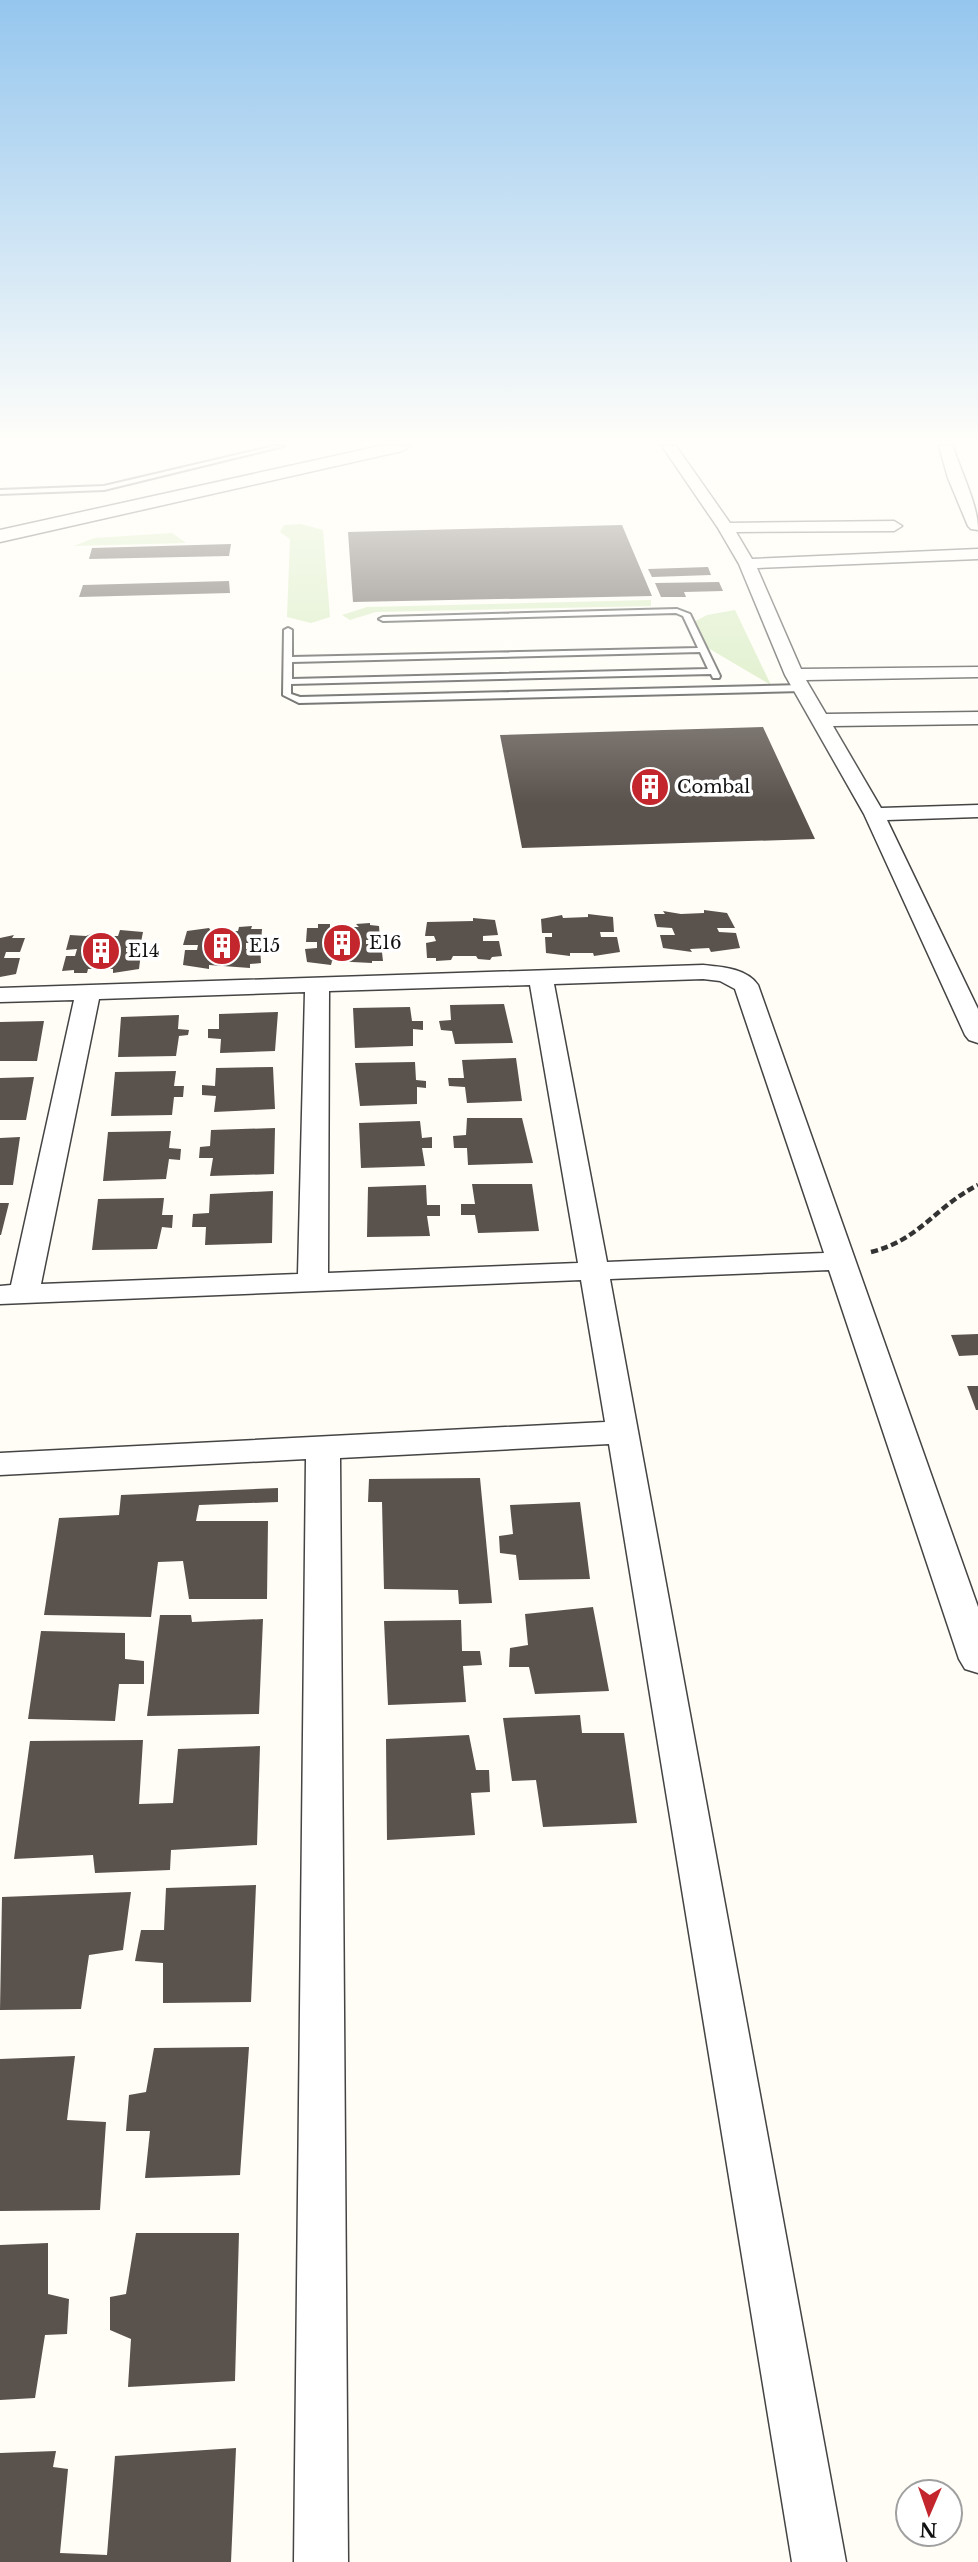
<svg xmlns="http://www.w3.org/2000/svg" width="978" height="2562" viewBox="0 0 978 2562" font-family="'Libre Baskerville',serif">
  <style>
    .green { fill: #d5ebbd }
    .building { fill: #5a524d }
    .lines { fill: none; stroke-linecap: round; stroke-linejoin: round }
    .service-casing { stroke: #444; stroke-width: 4 }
    .minor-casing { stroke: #444; stroke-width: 3 }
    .tertiary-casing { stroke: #444; stroke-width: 3 }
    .path { stroke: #333; stroke-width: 4.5; stroke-dasharray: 7 3.5; stroke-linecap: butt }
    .service { fill: #fff; fill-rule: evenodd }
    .minor { fill: #fff; fill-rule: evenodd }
    .tertiary { fill: #fff; fill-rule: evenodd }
    .labels { text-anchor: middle; stroke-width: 7; stroke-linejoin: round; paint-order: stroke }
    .far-poi-label { font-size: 18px; fill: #111; stroke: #fff; text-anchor: start }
  </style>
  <rect width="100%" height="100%" fill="#fffdf5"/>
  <path class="green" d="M301 524 323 530 330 617 311 623 287 617 290 539 280 532 284 525Z
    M172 533 186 543 74 546 94 538Z
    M651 600V606L376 612 350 620 342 615 367 607Z
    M735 610 771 685 708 648 694 622 707 615Z"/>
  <path class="building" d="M622 525 652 596 353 602 348 532Z
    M231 544 229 556 89 559 92 548Z
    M708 567 711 575 652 577 648 569Z
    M229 581 230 593 79 597 83 585Z
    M719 582 723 591 684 592 686 597H661L655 583Z
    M763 727 815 839 522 848 500 735Z
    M704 910 727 913 735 928H717L719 932 736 933 740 948 711 952 709 948 690 949 692 952 663 948 660 935H675L672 928 657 927 654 914H665L663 911 681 914 704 913Z
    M588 914 613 917 614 932H600L601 937H617L620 952 594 956 593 953H570V956L546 953 545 937H552V933H542L541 919 562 915 563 918 588 917Z
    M473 918 495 920 498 935 483 936V941H499L502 956 492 957 490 960 478 959 476 956H453L451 960 436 961V958H427L426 943 436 941 434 936H425L427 922 473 921Z
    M370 923V925L379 926 380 940H366V944H381L383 961H372V963L332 961 331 965 307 962 305 949 317 948V942H306L307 928H318V924H330V927H359L356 924Z
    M252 926 251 929H262L261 943H246V949L260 948 261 963 250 964V968L209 965V969L183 965 185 950H197L198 945H183L187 931 209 928 211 931H238L239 927Z
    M120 930 143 932 140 947 126 948V952L141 953 139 969 113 973V969H88L87 973H74V970L62 971 66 956H75L77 949 66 950 70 935 86 936 96 932V936H118Z
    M14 935 12 938H25L20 952H6L4 958H20L16 974 0 977V938Z
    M504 1004 513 1043 455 1044 452 1031 441 1030 439 1021 451 1020 450 1005Z
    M410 1007 412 1021H423V1030L413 1029V1046L355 1048 353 1008Z
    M278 1012 275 1051 220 1053 221 1039 208 1038V1029H219V1014Z
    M179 1015 178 1029 189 1030 188 1035 179 1036 176 1056 118 1057 121 1017Z
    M44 1021 37 1061H0V1022Z
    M516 1058 522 1101 467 1103 465 1087 449 1086 448 1078H464L462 1060Z
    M415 1062 416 1080 426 1081V1088L417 1087V1104L360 1106 355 1063Z
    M273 1067 275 1109 214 1112 216 1096 202 1095V1085L215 1086 216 1068Z
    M176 1071 174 1086H184L183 1097H174L172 1115 111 1116 115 1072Z
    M34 1077 26 1120H0V1078Z
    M467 1118H522L533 1163 468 1165 467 1148H454L453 1136 466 1135Z
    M420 1121 422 1138 432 1137V1148H422L425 1166 361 1168 359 1123Z
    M275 1128 274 1174 210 1176 213 1158H199L200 1147 210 1146 211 1130Z
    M171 1131 169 1148 181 1149 180 1160 169 1159 166 1179 103 1181 108 1132Z
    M20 1137 13 1185H0V1138Z
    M472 1184H532L539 1231 478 1233 475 1215H461V1204H475Z
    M426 1185 427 1205H440V1216H427L430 1236 367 1237 368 1187Z
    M273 1191 272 1243 205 1245 206 1227H192L193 1214 209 1213 210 1194Z
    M164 1198 162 1215H173L172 1228 162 1227 157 1249 92 1250 98 1199Z
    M0 1203H9L1 1235H0Z
    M978 1334V1355L959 1356 951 1335Z
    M967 1386H978V1410H976Z
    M480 1478 492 1603 459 1604 458 1590 384 1589 382 1502H368L369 1479Z
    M278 1488V1502L199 1505 196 1521H268L267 1599H189L183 1561 158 1562 151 1617 44 1615 59 1518 119 1515 121 1495Z
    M580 1502 590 1579 519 1580 516 1555 500 1553 499 1536 513 1534 510 1505Z
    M593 1607 609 1691 535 1694 529 1667H509L510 1648 528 1645 525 1614Z
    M160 1615H191L192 1622 263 1619 259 1714 147 1716Z
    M461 1620 462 1651H480L482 1665 463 1666 466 1702 388 1705 384 1621Z
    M41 1631 125 1633V1659L144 1661V1684H119L115 1721 28 1719Z
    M580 1715 582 1733H624L637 1823 543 1827 536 1780 512 1781 503 1718Z
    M469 1735 476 1770H489L490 1792 471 1793 475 1835 387 1840 386 1739Z
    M143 1740 139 1804 173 1803 178 1749 260 1746 257 1845 171 1850 170 1870 95 1873 93 1855 14 1859 30 1741Z
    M256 1885 251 2002 163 2003V1963L135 1961 141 1930H164L166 1888Z
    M131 1892 123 1950 89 1955 81 2009 0 2010 2 1897Z
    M249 2047 240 2175 145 2178 150 2131H126L129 2095 146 2092 154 2048Z
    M75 2056 67 2120 106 2122 100 2210 0 2211V2059Z
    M136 2233H239L235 2381 128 2387 131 2339 110 2330V2297L126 2294Z
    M48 2243V2294L69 2299 67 2334 45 2335 35 2398 0 2400V2245Z
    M236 2448 231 2562H0V2453L56 2451 53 2467 68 2469 60 2553 107 2555 115 2456Z"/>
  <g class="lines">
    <defs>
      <path id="service" d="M274 446H284L104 490 0 494V490L104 486Z
        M677 609 690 614 720 676 719 678H713L711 674 291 684V694L300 697 802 685 806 688 802 691 299 703 283 695 284 630 288 628 292 630V657L698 648 683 616 676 613 383 621 379 619 383 617ZM700 652 708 669 292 679V662Z"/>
      <path id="minor" d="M662 446H676L730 523 894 521 902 526 894 531 736 532 752 559 978 549V559L757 568 801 669 978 667V677L806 680 826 714 978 712V724L833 726 881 808 978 805V817L887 820 978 1009V1043L969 1040 965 1035 864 814 785 675 739 564 718 528Z
        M939 446H953C961 473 978 504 978 530L971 529 968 526 948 478Z
        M703 965C722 967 746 968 758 985L978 1607V1673L965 1669 959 1659 829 1270 610 1279 846 2562H792L609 1444 340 1458 348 2562H294L306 1459 0 1475V1453L605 1422 581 1280 0 1304V1286L11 1285 74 1000 0 1002V988ZM703 979 720 981 735 989 824 1253 607 1262 554 984ZM530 985 578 1263 328 1273 329 991ZM305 992 298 1274 41 1284 99 999Z"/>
      <path id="tertiary" d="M380 446H410L402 451 0 542V530Z"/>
    </defs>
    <use href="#service" class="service-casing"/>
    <use href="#minor" class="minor-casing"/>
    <use href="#tertiary" class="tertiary-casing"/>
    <path class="path" d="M871 1252C920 1240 936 1206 978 1185"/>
    <use href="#service" class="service"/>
    <use href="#minor" class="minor"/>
    <use href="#tertiary" class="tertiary"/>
  </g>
  <linearGradient id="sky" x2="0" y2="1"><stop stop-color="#95c6ee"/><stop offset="0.55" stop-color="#fffefa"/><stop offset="1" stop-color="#fffefa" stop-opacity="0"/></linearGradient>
  <rect width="978" height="804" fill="url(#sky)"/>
  <defs>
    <symbol id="building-disc" viewBox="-11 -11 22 22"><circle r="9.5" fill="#c4262e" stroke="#fff"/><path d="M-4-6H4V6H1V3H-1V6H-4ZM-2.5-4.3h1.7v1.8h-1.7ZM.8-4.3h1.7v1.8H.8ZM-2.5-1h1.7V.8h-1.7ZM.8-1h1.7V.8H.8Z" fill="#fff"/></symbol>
  </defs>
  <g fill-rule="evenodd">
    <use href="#building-disc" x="628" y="765" width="44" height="44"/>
    <use href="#building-disc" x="320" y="921" width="44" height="44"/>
    <use href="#building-disc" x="200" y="924" width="44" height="44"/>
    <use href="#building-disc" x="79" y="929" width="44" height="44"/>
  </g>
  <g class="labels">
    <g class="far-poi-label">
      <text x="677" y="793">Combal</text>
      <text x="369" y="949">E16</text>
      <text x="249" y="952">E15</text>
      <text x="128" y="957">E14</text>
    </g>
  </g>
  <g transform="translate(929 2513) rotate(182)"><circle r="33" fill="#ffffff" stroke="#a0a0a0" stroke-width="2"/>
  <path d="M0-5L12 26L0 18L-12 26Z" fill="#c4262e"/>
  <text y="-10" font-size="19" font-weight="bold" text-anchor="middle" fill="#111111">N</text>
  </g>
</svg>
